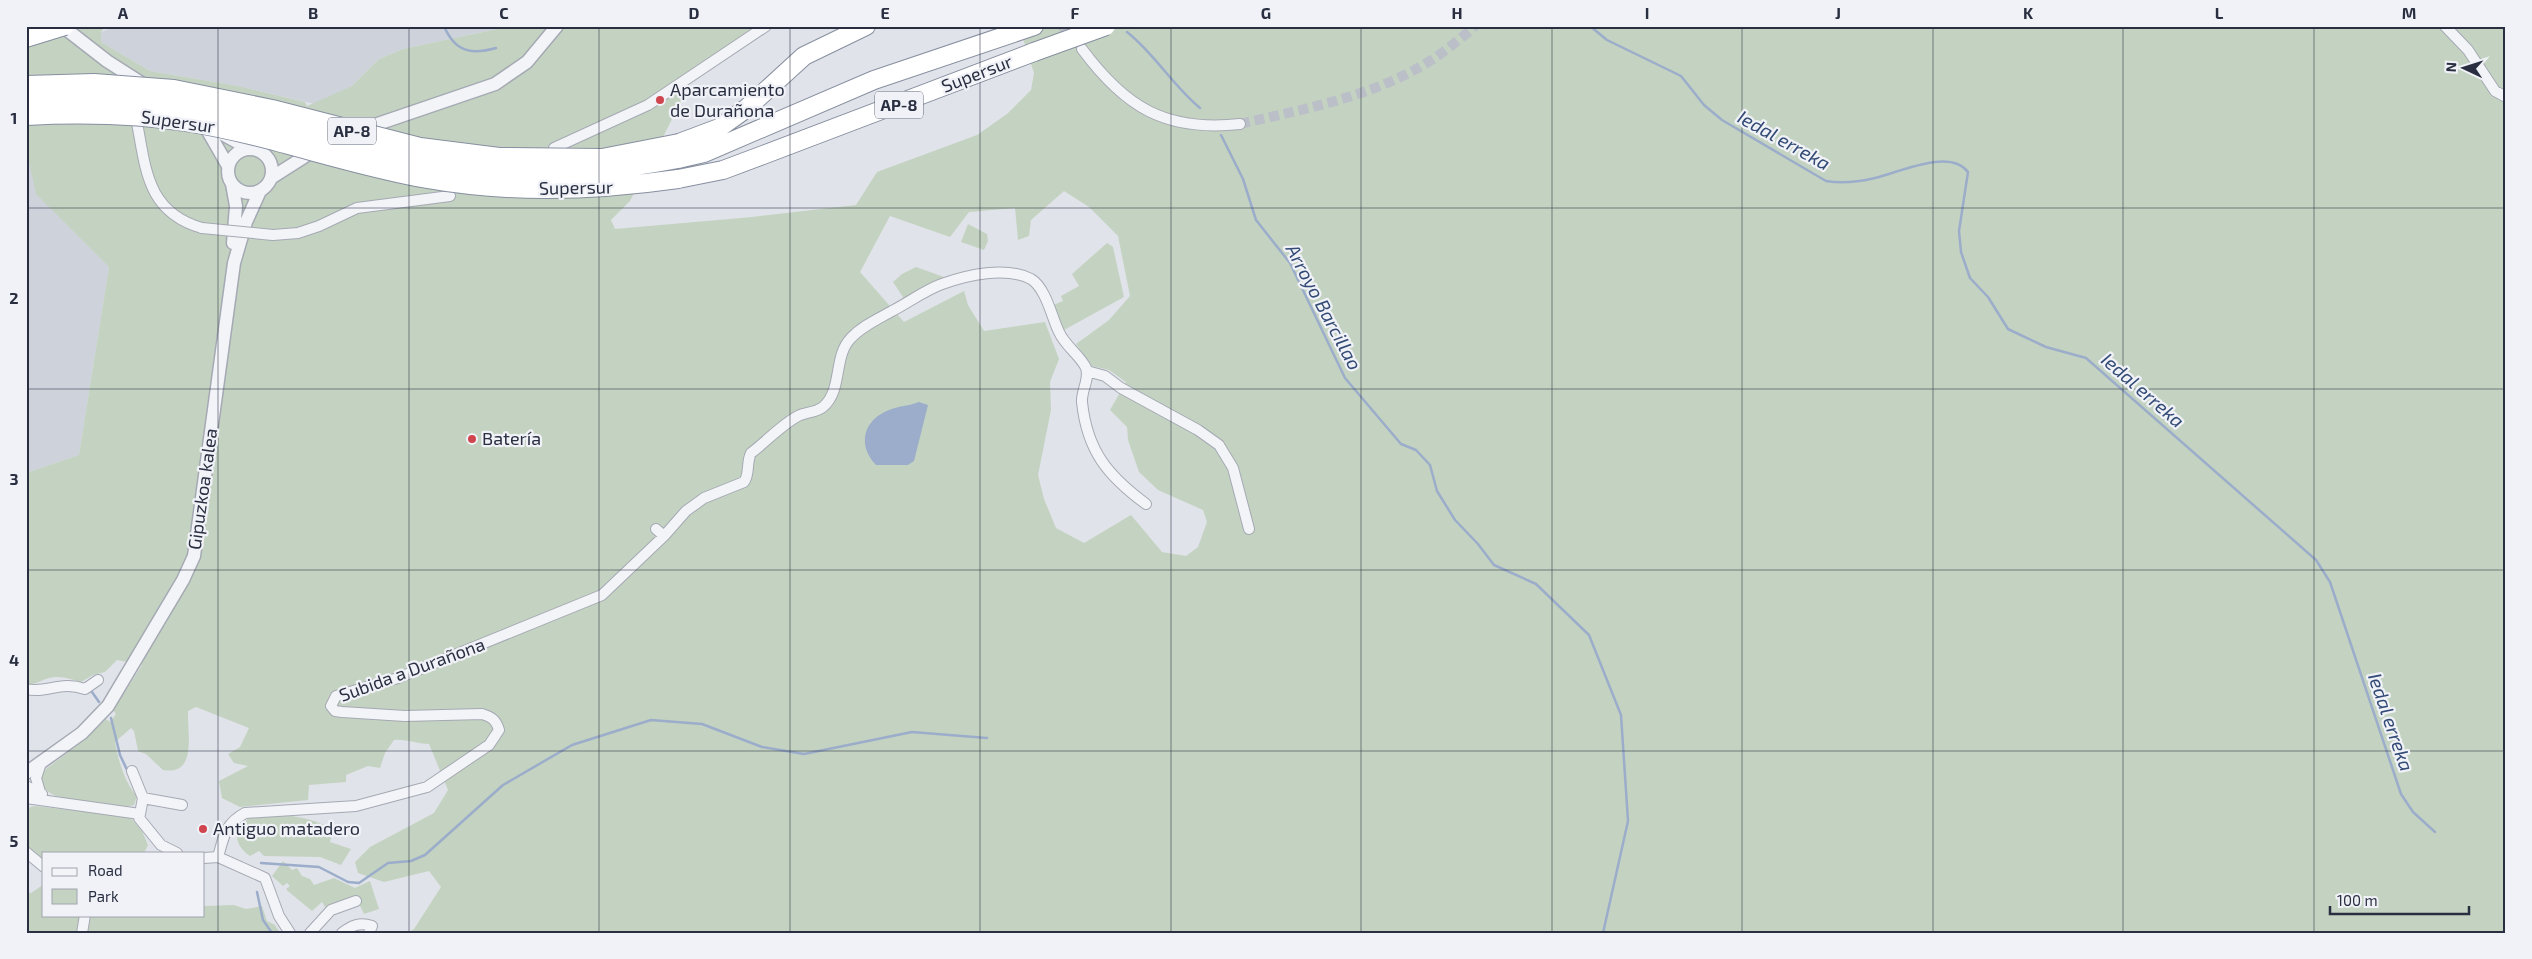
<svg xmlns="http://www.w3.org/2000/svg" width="2532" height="959" viewBox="0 0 2532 959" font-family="'Exo 2',sans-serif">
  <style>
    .built { fill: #ced2db }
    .green { fill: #c4d3c1; fill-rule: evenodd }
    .water { fill: #9badca }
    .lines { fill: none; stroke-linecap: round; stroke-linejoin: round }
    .stream { stroke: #9badca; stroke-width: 2.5 }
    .minor-tunnel { stroke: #bbbfc7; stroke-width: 10; stroke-dasharray: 10 5; stroke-linecap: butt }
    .minor-casing { stroke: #a5a9b3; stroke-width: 12 }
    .tertiary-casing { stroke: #a5a9b3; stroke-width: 15 }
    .motorway-casing { stroke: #878fa0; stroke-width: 20 }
    .minor { stroke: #f3f4f8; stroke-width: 10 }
    .tertiary { stroke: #f3f4f8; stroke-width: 12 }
    .motorway { stroke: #fff; stroke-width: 18 }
    .minor-bridge-casing { stroke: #a5a9b3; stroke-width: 12; stroke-linecap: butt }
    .motorway-bridge-casing { stroke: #878fa0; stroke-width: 20; stroke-linecap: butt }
    .minor-bridge { stroke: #f3f4f8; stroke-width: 10 }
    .motorway-bridge { stroke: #fff; stroke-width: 18 }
    .grid { fill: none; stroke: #292f41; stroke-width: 1; stroke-opacity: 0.55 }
    .poi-dot { fill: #cf444d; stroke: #f0f2f7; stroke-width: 2 }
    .labels { text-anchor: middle; stroke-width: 4.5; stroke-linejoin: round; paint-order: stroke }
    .shield { fill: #f0f2f7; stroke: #656a78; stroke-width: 1 }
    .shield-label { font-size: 16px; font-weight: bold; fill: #292f41 }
    .street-label { font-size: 18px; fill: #292f41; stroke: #f0f2f7 }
    .poi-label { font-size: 18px; fill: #292f41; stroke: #f0f2f7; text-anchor: start }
    .water-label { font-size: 19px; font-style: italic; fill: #324a75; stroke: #f0f2f7 }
    .neatline { fill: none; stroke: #292f41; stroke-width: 2 }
    .grid-label { font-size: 16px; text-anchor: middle; font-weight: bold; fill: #292f41 }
  </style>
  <rect width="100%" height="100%" fill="#e0e3e9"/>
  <path class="built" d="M116 26H511L403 49 379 59 352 86 315 104 238 86 150 71 101 42V32Z
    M26 147 37 194 109 267 79 455 26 473Z"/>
  <path class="green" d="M26 26H106L101 32V42L150 71 238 86 305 102 307 106 352 86 379 59 403 49 511 26H758L696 66 685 94 630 201 611 220 615 229 752 217 856 205 877 172 977 135 1007 114 1031 90 1034 73 1019 26H2506V933H408L414 929 441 887 429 871 384 882 358 873 355 862 370 847 434 813 448 790 429 744C416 744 407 739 394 740L385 753 380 768 368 766 346 775V782L309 785 308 800 240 807 222 798 219 781 248 766 234 763 228 754 240 747 249 728 196 707 188 711C187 732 198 776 163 770L146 754 138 751 134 731 131 728 115 742C118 759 125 784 137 796L134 805C120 810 73 803 59 797 52 795 47 791 42 786L40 780 42 772 87 738 106 719 110 722 116 714 113 710 142 665 117 660 105 672 93 675 81 682C70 679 61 675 49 678 41 680 36 685 26 684V473L79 455 109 267 36 194 26 147ZM1064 191 1089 207 1118 236 1130 296 1109 320 1076 344 1092 366 1109 370 1126 382 1110 410 1127 427 1128 440 1139 472 1158 490 1203 510 1207 522 1198 547 1186 556 1162 552 1131 515 1084 543 1056 528 1044 499 1038 475 1051 410 1050 382 1059 359 1045 322 984 331 968 305 964 291 904 322 860 272 890 216 950 237 969 212 1015 208 1018 240 1029 236 1031 220Z
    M968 224 987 234 988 241 984 250 961 242Z
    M1107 243 1113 247 1124 297 1064 330 1051 306 1063 301 1061 296 1079 286 1072 274Z
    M916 267 944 277 905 300 893 282 902 274Z
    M35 806 130 817 142 831 148 845 144 853H44V875L26 848 27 808Z
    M257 814C282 814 311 816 333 830L330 842 351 849 341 865 320 857 264 856 259 851 250 856C229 841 235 823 257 814Z
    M283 861 292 870 297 868 302 876 310 879 314 885 334 878 355 888 370 881 379 909 364 914 356 897 325 907 322 902 312 911 289 892 286 889 290 886 287 883 283 886 272 876Z
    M44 884V915H204V906L234 905 246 909 262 906 267 921 275 925 280 933H26V892L31 893Z"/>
  <path class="water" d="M919 402 928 405 914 461 908 465H876C857 445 863 420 889 410 898 406 909 406 919 402Z"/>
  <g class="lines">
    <path class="stream" d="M444 26C455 52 471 55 496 48
      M1590 26 1607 40 1681 76 1704 105 1722 120 1826 181C1842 184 1858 182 1875 178 1900 172 1950 148 1968 172L1959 231 1961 252 1970 278 1988 297 2008 329 2046 347 2086 358 2316 560 2330 582 2401 794 2413 812 2435 832
      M1127 32C1155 54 1172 85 1200 108
      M1221 135 1243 179 1256 220 1290 263 1345 378 1401 444 1416 450 1430 465 1437 491 1455 520 1478 544 1494 565 1536 584 1589 635 1621 715 1628 821 1603 933
      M92 692 99 702
      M111 718 120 755 128 772
      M261 863 319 867 348 882 359 883 388 863 411 861 425 855 503 785 572 745 651 720 702 724 762 747 804 754 912 732 987 738
      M257 892 263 920 272 933"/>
    <path class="minor-tunnel" d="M1062 26 1082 49
      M1240 124C1299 110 1362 99 1416 69 1437 58 1457 42 1475 26"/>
    <defs>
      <path id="minor" d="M2445 26 2468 50 2495 91 2506 97
        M1082 49C1125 107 1165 132 1240 124
        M135 113C146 163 143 211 202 228
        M554 148 648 105 766 26
        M273 235 298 233 319 226 357 208 450 196
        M1087 371 1105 376 1121 388 1198 430 1219 445 1233 468 1249 529
        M656 529 664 536
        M26 689C47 694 60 680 85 689L98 680
        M132 771 143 798 140 814
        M26 786 42 794
        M40 792 36 778 41 763
        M26 798 140 814 139 818 161 845 177 853
        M143 798 182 805
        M26 852 44 867
        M218 857C224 836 225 824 245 813L356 806 427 787 489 745 499 730C496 720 492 717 482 714L405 716 342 712 335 711 331 706 336 696 398 678 602 595 664 536 686 511 704 498 744 482C750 474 746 463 751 453 766 442 781 425 798 416 806 412 815 413 823 407 843 390 833 356 851 338 862 326 878 319 892 311 908 303 925 290 942 284 967 275 1006 266 1031 279 1046 288 1052 318 1059 332 1065 346 1081 356 1086 368 1090 379 1081 391 1082 402 1087 451 1108 476 1146 504
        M218 857 265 878 279 916 290 933
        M204 858 218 857
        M82 933 85 915
        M310 933 331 910 356 901
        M342 933C352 925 360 922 372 926L369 933"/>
      <path id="tertiary" d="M62 26 107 61 146 86
        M205 126 228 166
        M215 130 248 148
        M360 130 495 84 527 62 557 26
        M228 171a22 22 0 1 1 44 0a22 22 0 1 1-44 0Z
        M271 178 315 150
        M232 184 236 206 233 243
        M26 773 82 733 108 706 183 580 194 556 234 263 246 222 260 191"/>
      <path id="motorway" d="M679 143 719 128 747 108 804 56 866 26
        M678 159 704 153 874 80 1034 26
        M678 179 723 170 763 155 1034 52"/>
    </defs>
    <use href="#minor" class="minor-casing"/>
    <use href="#tertiary" class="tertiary-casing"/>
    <use href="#motorway" class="motorway-casing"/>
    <use href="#minor" class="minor"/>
    <use href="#tertiary" class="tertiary"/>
    <use href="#motorway" class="motorway"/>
    <defs>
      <path id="minor-bridge" d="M202 228 273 235"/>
      <path id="motorway-bridge" d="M26 38 65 26
        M1034 52 1106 26
        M26 85 94 83 174 89 272 109 420 147 499 157 602 158 679 143
        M26 99C90 95 155 98 218 111 311 132 402 164 498 172 558 178 619 170 678 159
        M26 116C82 113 137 114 192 123 271 136 347 165 427 179 511 194 594 191 678 179"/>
    </defs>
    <use href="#minor-bridge" class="minor-bridge-casing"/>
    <use href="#motorway-bridge" class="motorway-bridge-casing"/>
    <use href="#minor-bridge" class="minor-bridge"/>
    <use href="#motorway-bridge" class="motorway-bridge"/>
  </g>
  <path class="grid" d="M218 26V933M409 26V933M599 26V933M790 26V933M980 26V933M1171 26V933M1361 26V933M1552 26V933M1742 26V933M1933 26V933M2123 26V933M2314 26V933M26 208H2506M26 389H2506M26 570H2506M26 751H2506"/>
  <g class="poi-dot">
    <circle cx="660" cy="100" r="5"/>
    <circle cx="472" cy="439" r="5"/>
    <circle cx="203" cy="829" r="5"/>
  </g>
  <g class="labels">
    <g class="shield">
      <rect x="875" y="91.5" width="48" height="27" rx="4"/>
      <rect x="328" y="117.5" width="48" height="27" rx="4"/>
    </g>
    <g class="shield-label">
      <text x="899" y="111">AP-8</text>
      <text x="352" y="137">AP-8</text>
    </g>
    <g class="street-label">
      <text transform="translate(977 74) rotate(-21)" y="6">Supersur</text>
      <text transform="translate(178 122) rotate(8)" y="6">Supersur</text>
      <text transform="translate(576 188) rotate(-1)" y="6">Supersur</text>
      <text transform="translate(203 489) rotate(-82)" y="6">Gipuzkoa kalea</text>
      <text transform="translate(412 670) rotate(-20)" y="6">Subida a Durañona</text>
    </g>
    <g class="poi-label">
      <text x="670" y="96">Aparcamiento<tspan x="670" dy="21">de Durañona</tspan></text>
      <text x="482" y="445">Batería</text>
      <text x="213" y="835">Antiguo matadero</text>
    </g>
    <g class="water-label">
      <text transform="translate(1784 140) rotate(29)" y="7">Iedal erreka</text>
      <text transform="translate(1324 307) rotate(62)" y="7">Arroyo Barcillao</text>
      <text transform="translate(2143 390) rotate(41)" y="7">Iedal erreka</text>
      <text transform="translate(2391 722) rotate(71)" y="7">Iedal erreka</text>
    </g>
  </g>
  <rect width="2532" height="959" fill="none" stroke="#f0f2f7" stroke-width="55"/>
  <rect x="42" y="852" width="162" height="65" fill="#f0f2f7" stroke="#a0a4ae"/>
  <rect x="52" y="868" width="25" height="8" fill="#f3f4f8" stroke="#a0a4ae"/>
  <text x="88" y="876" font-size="15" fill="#292f41">Road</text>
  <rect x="52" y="889" width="25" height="15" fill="#c4d3c1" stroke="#a0a4ae"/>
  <text x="88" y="902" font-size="15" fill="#292f41">Park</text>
  <g transform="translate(2464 68) rotate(274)" stroke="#f0f2f7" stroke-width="4" paint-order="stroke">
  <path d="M0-4L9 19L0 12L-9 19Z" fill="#292f41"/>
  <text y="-8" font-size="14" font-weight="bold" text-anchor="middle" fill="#292f41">N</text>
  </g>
  <path d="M2330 906v8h139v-8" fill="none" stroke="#292f41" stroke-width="2.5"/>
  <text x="2337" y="906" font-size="15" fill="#292f41" stroke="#f0f2f7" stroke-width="4" paint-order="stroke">100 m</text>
  <rect x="28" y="28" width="2476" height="904" class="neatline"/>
  <g class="grid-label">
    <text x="123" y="19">A</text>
    <text x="313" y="19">B</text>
    <text x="504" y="19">C</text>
    <text x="694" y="19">D</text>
    <text x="885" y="19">E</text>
    <text x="1075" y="19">F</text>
    <text x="1266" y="19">G</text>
    <text x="1457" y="19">H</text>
    <text x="1647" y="19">I</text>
    <text x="1838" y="19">J</text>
    <text x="2028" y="19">K</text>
    <text x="2219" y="19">L</text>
    <text x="2409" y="19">M</text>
    <text x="14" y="124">1</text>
    <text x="14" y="304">2</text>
    <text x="14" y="485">3</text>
    <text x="14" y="666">4</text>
    <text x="14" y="847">5</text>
  </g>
</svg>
